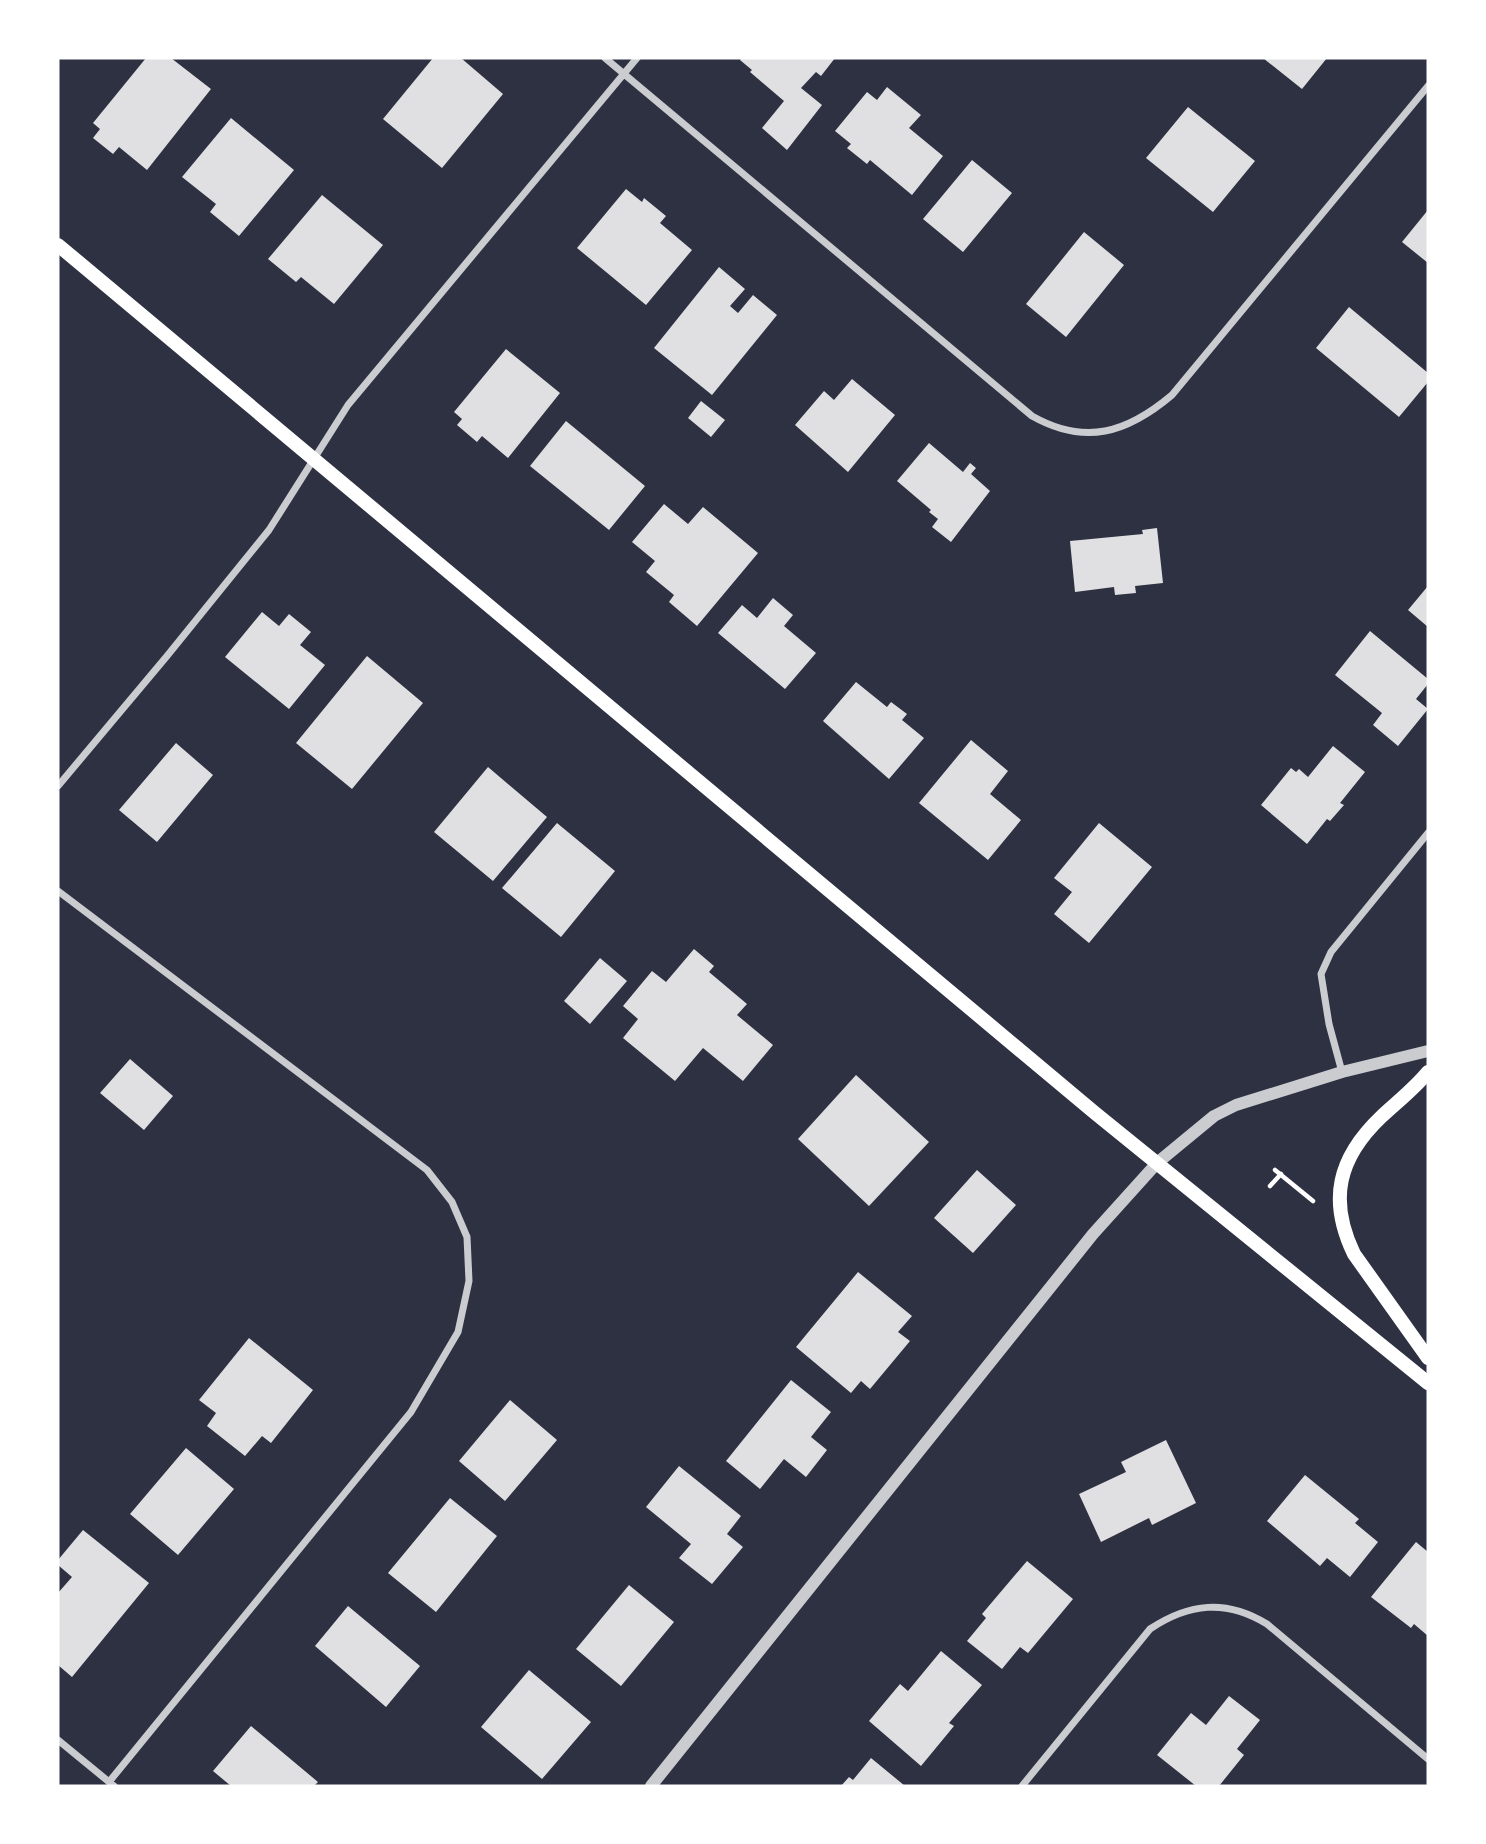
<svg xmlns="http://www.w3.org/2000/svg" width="1486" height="1844" viewBox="0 0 1486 1844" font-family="'Varela Round',sans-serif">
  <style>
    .building { fill: #e0e0e3 }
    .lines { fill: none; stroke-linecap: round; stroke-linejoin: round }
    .path { stroke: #fff; stroke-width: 4.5 }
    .minor { stroke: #caccd0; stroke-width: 7 }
    .tertiary { stroke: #caccd0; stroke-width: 12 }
    .secondary { stroke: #fff; stroke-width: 14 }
  </style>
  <rect width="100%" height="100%" fill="#2d3142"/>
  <path class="building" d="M146 58H171L211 89 147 170 119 147 113 154 93 138 100 129 93 123Z
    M433 58H461L503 94 442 168 383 119Z
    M742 58H835L821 76 816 72 801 88 822 105 787 150 762 128 784 101 750 72 752 70 740 60Z
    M1263 58H1327L1302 89Z
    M887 87 921 115 909 128 943 156 912 195 870 160 867 164 847 148 851 144 835 131 867 92 877 100Z
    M1188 107 1255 161 1213 212 1146 158Z
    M231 118 294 170 239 236 210 212 216 204 182 177Z
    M972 160 1012 193 963 252 923 219Z
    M626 189 642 202 644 198 666 216 660 223 692 250 646 305 577 248Z
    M322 195 383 245 334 304 301 277 296 282 268 259Z
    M1428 210V263L1402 242Z
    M1084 232 1124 265 1066 337 1026 304Z
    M719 267 745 289 730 306 738 313 753 295 777 315 712 395 654 348Z
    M1349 307 1428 373V382L1399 417 1316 348Z
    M506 349 560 393 508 458 482 436 477 442 457 425 462 419 454 412Z
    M852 379 895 415 848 472 795 425 824 391 834 400Z
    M701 401 725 420 711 437 688 418Z
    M566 421 645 486 609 530 530 466Z
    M929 443 963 472 970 463 976 468 971 474 990 491 951 542 932 527 938 519 929 512 931 510 897 481Z
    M664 504 688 524 703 507 758 553 697 626 669 602 674 595 646 572 655 561 632 542Z
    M1157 528 1163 583 1135 586 1136 593 1115 595 1114 587 1075 592 1070 541 1143 534 1142 530Z
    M1428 586V627L1408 610Z
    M773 598 793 615 784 626 816 653 785 689 718 633 742 605 757 618Z
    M262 612 279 626 289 614 311 632 300 645 325 665 289 709 225 657Z
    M1370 631 1428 679V684L1416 699 1428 709 1398 746 1373 725 1382 713 1335 675Z
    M367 656 423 703 352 789 296 743Z
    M856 682 887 707 891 702 907 714 902 720 924 738 889 779 823 721Z
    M971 740 1008 771 990 794 1021 820 988 860 919 803Z
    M176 743 213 775 157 842 119 810Z
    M1333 746 1365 772 1340 803 1344 805 1330 821 1327 819 1307 844 1261 805 1291 768 1296 772 1299 769 1308 777Z
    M488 767 547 817 493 881 434 832Z
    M557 823 615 871 561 937 502 888Z
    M1099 823 1152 867 1089 943 1054 914 1072 892 1054 878Z
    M694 949 714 966 709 972 747 1004 737 1015 773 1045 743 1081 703 1048 675 1081 623 1038 638 1019 623 1006 652 971 666 982Z
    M600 958 627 981 590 1024 564 1001Z
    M130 1059 173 1096 144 1130 100 1093Z
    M856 1075 929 1142 869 1206 798 1139Z
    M977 1170 1016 1205 973 1253 934 1218Z
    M858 1272 912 1316 898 1332 910 1341 870 1389 861 1381 851 1393 796 1347Z
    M249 1338 313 1390 271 1443 262 1436 245 1456 207 1426 216 1413 199 1400Z
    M791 1380 831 1412 811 1437 827 1450 806 1477 784 1459 760 1489 726 1461Z
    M510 1400 557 1440 505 1501 459 1461Z
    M1166 1440 1196 1503 1152 1525 1149 1518 1101 1542 1079 1494 1126 1472 1121 1462Z
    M186 1448 234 1489 178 1555 130 1514Z
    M679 1466 741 1516 727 1534 743 1547 712 1584 679 1558 691 1544 646 1507Z
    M1305 1475 1359 1519 1355 1523 1378 1542 1350 1577 1327 1558 1320 1566 1267 1521Z
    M450 1498 497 1536 436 1612 388 1573Z
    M83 1530 149 1583 72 1677 58 1665V1593L72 1577 58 1565V1560Z
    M1416 1542 1428 1552V1636L1414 1624 1411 1628 1371 1597Z
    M1027 1561 1073 1599 1028 1653 1020 1647 1002 1669 967 1641 986 1618 982 1614Z
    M629 1585 674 1622 621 1686 576 1649Z
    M348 1606 420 1666 386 1707 315 1646Z
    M941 1651 982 1685 949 1723 954 1726 921 1766 869 1721 900 1684 908 1691Z
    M529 1670 591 1722 542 1779 481 1727Z
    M1229 1696 1260 1720 1237 1749 1244 1755 1219 1786H1196L1157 1755 1191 1713 1206 1725Z
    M251 1726 318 1782 314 1786H231L213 1771Z
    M871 1758 905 1786H841L849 1777 853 1780Z"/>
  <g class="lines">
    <path class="path" d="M1275 1170 1313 1201
      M1270 1186 1281 1174"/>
    <path class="minor" d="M605 58 1032 416C1085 446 1127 433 1172 395L1428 86
      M58 786 167 656 269 530 348 405 637 58
      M58 891 427 1170 452 1202 467 1237 469 1281 458 1332 411 1412 109 1782
      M1342 1072 1329 1024 1321 974 1331 952 1428 833
      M58 1740 114 1786
      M1022 1786 1150 1629C1189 1603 1226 1599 1267 1624L1428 1759"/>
    <path class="tertiary" d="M651 1786 1093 1234 1157 1163 1214 1116 1236 1105 1342 1072 1428 1051"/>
    <path class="secondary" d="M58 245 1095 1113 1428 1383
      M1428 1072C1414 1089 1397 1102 1381 1117 1338 1158 1328 1200 1354 1254L1428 1358"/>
  </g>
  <rect width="1486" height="1844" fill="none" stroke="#ffffff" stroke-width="119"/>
</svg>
